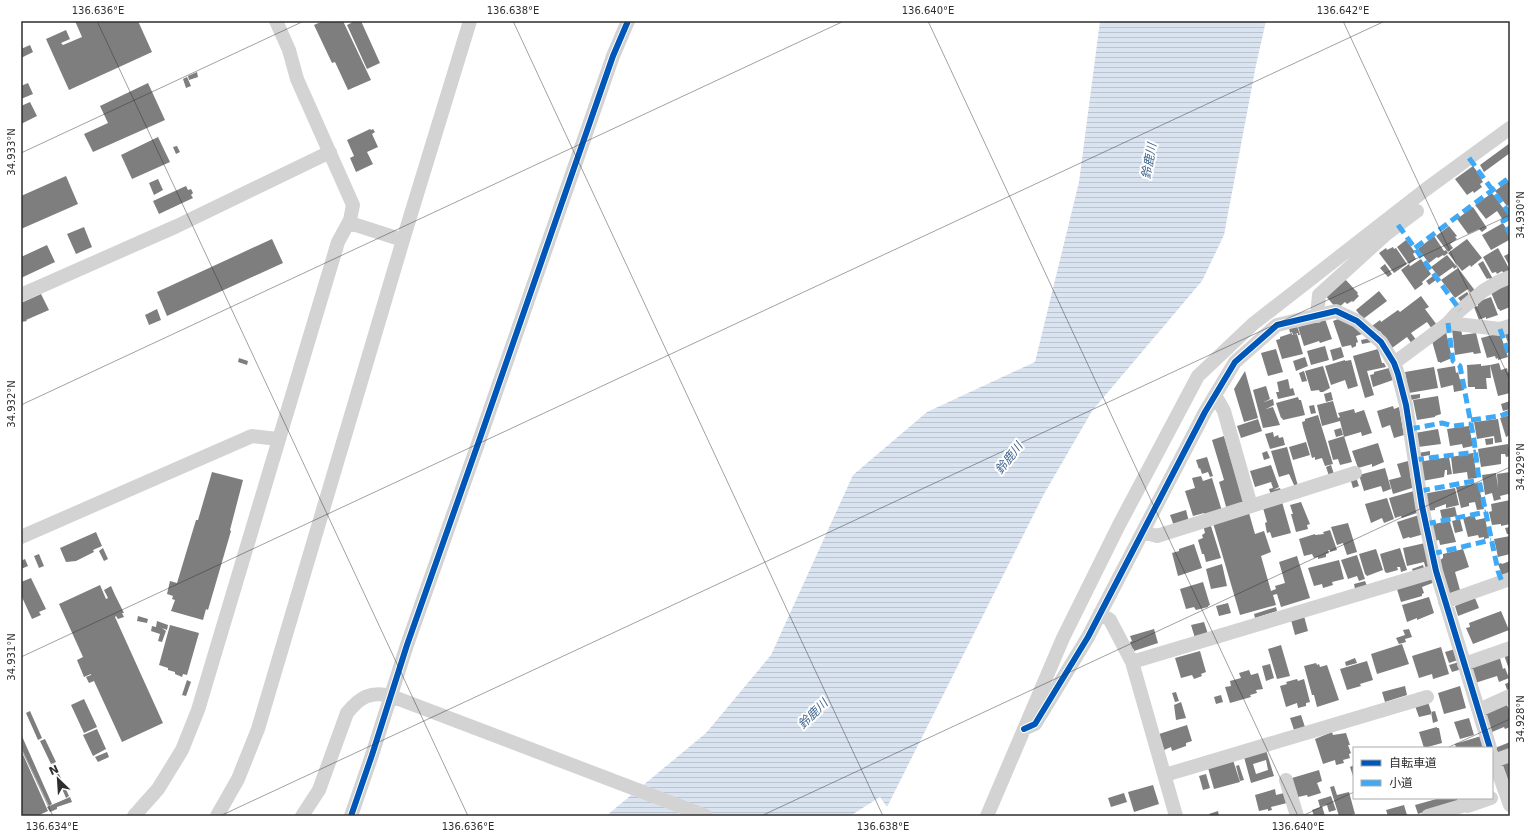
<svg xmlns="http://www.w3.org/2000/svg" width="1531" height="837" viewBox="0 0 1531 837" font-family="'DejaVu Sans','Noto Sans JP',sans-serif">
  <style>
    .water { fill: url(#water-rules) }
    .building { fill: #7e7e7e; fill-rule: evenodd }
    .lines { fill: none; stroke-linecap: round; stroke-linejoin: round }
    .minor { stroke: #d3d3d3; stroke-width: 14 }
    .quiet { stroke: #3fa9f5; stroke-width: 5; stroke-dasharray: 10 5; stroke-linecap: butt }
    .cycleway-casing { stroke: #fff; stroke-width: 8 }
    .cycleway { stroke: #0057b8; stroke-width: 6 }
    .ticks { fill: none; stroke: #2e2e2e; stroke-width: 1; stroke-opacity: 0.45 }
    .labels { text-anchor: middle; stroke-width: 4; stroke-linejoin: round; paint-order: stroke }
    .water-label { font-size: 12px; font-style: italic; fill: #3e658e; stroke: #fff }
    .neatline { fill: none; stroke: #2e2e2e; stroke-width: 1.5 }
    .ticks-label { font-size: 10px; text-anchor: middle; fill: #2e2e2e }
  </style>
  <defs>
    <pattern id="water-rules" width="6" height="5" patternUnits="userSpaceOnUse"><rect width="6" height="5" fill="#d9e4f0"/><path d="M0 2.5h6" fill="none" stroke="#bbc4ce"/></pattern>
  </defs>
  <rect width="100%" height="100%" fill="#fff"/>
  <path class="water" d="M1100 21H1266L1256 65 1224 235 1202 281 1092 411 1044 494 887 807 880 797 850 816H606L706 733 771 655 853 475 927 412 1035 362 1079 182Z"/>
  <path class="building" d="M75 21H138L152 52 69 90 46 39 66 30 70 39 61 43 63 45 82 37Z
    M323 21H343L371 80 348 90 335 62 332 63 314 25Z
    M353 21H361L380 63 367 69 347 25 353 22Z
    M30 45 33 52 21 58V49Z
    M197 72 198 77 189 80 188 76Z
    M187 77 191 86 186 88 183 79Z
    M28 83 33 94 21 99V86Z
    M148 83 165 120 93 152 84 134 108 123 100 106Z
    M30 102 37 116 21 124V106Z
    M370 129 371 130 373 129 375 132 372 134 378 147 367 152 373 164 356 172 350 158 354 156 347 140Z
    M158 137 170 162 132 179 121 155Z
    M1510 143V153L1484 172 1480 165Z
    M177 146 180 152 176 154 173 147Z
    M1473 166 1482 178 1481 179 1483 182 1480 184 1482 187 1474 193 1473 191 1467 195 1455 179Z
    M66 176 78 204 21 229V196Z
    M158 179 163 190 154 195 149 183Z
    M1510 180V204L1507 206 1495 191Z
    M186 186 188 190 191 189 193 193 191 195 193 198 159 214 153 201Z
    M1492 193 1509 216 1503 220 1497 211 1486 219 1475 205Z
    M1473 207 1487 228 1482 232 1479 229 1468 234 1457 219Z
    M1503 223 1510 235V242L1509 240 1491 250 1482 235Z
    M1449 226 1457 236 1455 237 1457 239 1450 244 1453 248 1448 252 1436 236Z
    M84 227 92 247 76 254 67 234Z
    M1434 236 1444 251 1446 250 1448 253 1444 256 1443 255 1438 258 1437 257 1429 263 1418 249Z
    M272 239 283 263 167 316 157 292Z
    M1467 239 1482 258 1471 267 1470 265 1462 271 1448 253Z
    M1406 240 1415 252 1413 254 1416 259 1409 264 1397 247Z
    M47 245 55 262 21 278V257Z
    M1393 247 1394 249 1396 248 1407 264 1394 273 1379 253 1386 248 1387 250Z
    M1498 248 1510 270 1504 274 1502 271 1497 274 1496 272 1492 273 1483 257Z
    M1510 253V267L1504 256Z
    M1447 255 1457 267 1454 269 1453 267 1439 277 1431 267Z
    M1421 259 1431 274 1422 282 1423 284 1415 290 1401 270 1409 264 1410 266 1409 267Z
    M1483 261 1493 279 1490 280 1489 278 1487 279 1485 276 1478 264Z
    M1385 264 1392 274 1388 277 1380 268Z
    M1458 268 1476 292 1472 295 1468 289 1455 298 1441 280Z
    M1433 276 1436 280 1429 285 1426 281Z
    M1344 278 1358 293 1357 294 1359 296 1353 302 1352 301 1347 304 1345 302 1337 309 1324 294Z
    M1510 283V307L1500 311 1499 309H1498L1490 290Z
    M1379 291 1387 301 1363 319 1356 310Z
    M1467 292 1470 296 1462 303 1458 298Z
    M41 294 49 310 26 320 27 321 21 322V303Z
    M1421 296 1429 307 1425 309 1437 325 1432 329 1427 322 1411 333 1417 341 1412 344 1407 337 1392 348 1380 331 1378 333 1372 326 1380 320 1381 322 1398 310 1400 312Z
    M1491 297 1498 315 1486 319V317L1479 320 1474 307 1478 306 1477 302Z
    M157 309 161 320 149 325 145 315Z
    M1341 318 1352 321 1353 327 1357 326 1365 333 1356 336 1358 342 1356 343V346L1352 348 1351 345 1342 347 1333 321Z
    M1325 319 1332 339 1320 343 1319 341 1304 346 1298 327Z
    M1297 326 1300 335H1298V333L1293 335 1292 332 1290 333 1289 328Z
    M1452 329H1461L1462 335 1476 333 1481 353 1474 354 1473 352 1455 355Z
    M1510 331V348L1504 332Z
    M1446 332 1452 358 1440 363V362H1438L1432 341Z
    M1292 333V335L1297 334 1303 354 1282 359 1276 340 1280 339V337Z
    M1500 333 1508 357 1498 360V358L1496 359 1495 356 1487 358 1481 338Z
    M1371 338 1372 342 1362 344 1361 340Z
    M1325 346 1329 360 1311 365 1307 351Z
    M1341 347 1344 357 1333 361 1330 350Z
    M1276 349 1283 372 1268 376 1261 353Z
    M1378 349 1382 363H1384L1386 367 1367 371 1374 395 1365 398 1353 356Z
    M1305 357 1308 366 1296 371 1293 361Z
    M239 358 248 361 247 365 238 362Z
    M1345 360V361L1351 360 1358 386 1348 389 1345 380 1331 385 1325 366Z
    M1499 363 1501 370 1507 368 1508 373 1510 372V393L1498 396 1490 365Z
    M1481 364V366L1490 365 1491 378H1486L1487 389H1475V387H1468L1467 365Z
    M1323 366 1330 388 1323 392H1320L1319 390 1311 391 1305 371Z
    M1455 366 1456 373 1458 372 1460 380H1461L1464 390 1454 392 1453 385 1441 388 1437 369Z
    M1434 367 1438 388 1409 393 1405 372Z
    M1389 368 1393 380 1373 387 1370 375 1374 374V372Z
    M1245 371 1258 418 1244 422 1234 389Z
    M1304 371 1307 381 1302 382 1299 373Z
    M1288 379 1290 389 1293 388 1295 395 1278 399 1276 392H1279L1277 382Z
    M1266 386 1270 399 1264 402 1273 399 1274 405 1266 409 1273 407 1280 425 1263 428 1253 390Z
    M1331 392 1333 400 1326 402 1324 394Z
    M1420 394V398L1411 400V395Z
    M1438 396 1441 414 1435 416V417L1417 420 1413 400Z
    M1298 397 1299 400H1301L1305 415 1283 420 1282 418H1281L1276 403Z
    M1333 401 1338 418 1340 417 1338 413 1354 409 1355 413 1364 410 1372 433 1362 436 1361 432 1344 437 1340 421 1322 426 1317 405Z
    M1510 401V409L1503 411 1501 404Z
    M1314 405 1316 413 1311 414 1309 406Z
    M1393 406 1394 409 1399 407 1404 435 1394 438 1390 425 1382 428 1377 411Z
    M1318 415 1333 464 1325 466 1322 458 1315 460V457L1312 458 1303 427 1302 422 1305 421V419Z
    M1510 415V435L1506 437 1500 418Z
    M1258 419 1262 431 1241 438 1237 426Z
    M1498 419 1502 442 1495 443 1494 436 1477 439 1474 422Z
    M1469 426 1473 446 1463 448 1462 444 1450 446 1447 429Z
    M1341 428 1343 435 1336 437 1334 430Z
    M1438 429 1441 444 1418 447 1415 433Z
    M1273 432 1274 437 1278 435 1279 438 1283 437 1285 445 1270 449 1265 434Z
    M1224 436 1244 504 1227 510 1219 482 1224 480 1212 440Z
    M1344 436 1352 462 1340 465 1338 459 1333 460 1328 441Z
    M1493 438V444L1486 445 1485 439Z
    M1306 442 1310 455 1293 460 1289 447Z
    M1378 443 1384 462 1372 467V464L1358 468 1352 451Z
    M1508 444 1510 456 1506 457 1505 454H1501V464L1481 467 1478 449Z
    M1287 447 1298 486 1295 487 1289 474 1279 477 1271 451Z
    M1267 451 1270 458 1264 460 1262 453Z
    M1430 451V455L1419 457 1418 453Z
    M1473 453 1477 478 1468 479 1467 472 1453 474 1451 457Z
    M1207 457 1213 476 1210 477 1208 472 1202 474 1200 468 1199 469 1196 460Z
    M1449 457 1452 474 1447 475V470H1445L1444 477 1422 481 1418 462Z
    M1408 461 1413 475 1410 476 1415 487 1393 494 1389 480 1401 477 1397 464Z
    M1271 465 1279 487 1273 490 1280 488 1282 493 1271 495 1269 489 1273 488 1271 482 1255 487 1250 471Z
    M1331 465 1334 474 1329 476 1326 467Z
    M1385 468 1391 489 1383 492 1381 486 1364 491 1359 475Z
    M212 472 243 480 230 530 231 531 208 610 206 609 203 620 171 611 175 600 172 599 173 596 167 594 170 581 177 583 196 520H198Z
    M1510 472V493L1508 494 1500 496 1501 499 1494 501 1492 493 1485 495 1482 475 1496 473 1498 488 1497 474Z
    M1201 476 1203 481 1212 478 1222 511 1205 516 1204 513 1193 516 1185 491 1195 488 1192 478Z
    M1356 477 1359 486 1353 488 1350 478Z
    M1478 483 1484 509 1477 510 1475 502 1469 503V506L1461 508 1456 487Z
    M1455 488 1459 505 1446 508V504L1435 508V510L1427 511 1423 494Z
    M1414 491 1420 512 1402 518 1401 516 1395 518 1389 498Z
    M1387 498 1394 519 1384 523 1382 518 1371 523 1365 504Z
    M1510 500V524L1501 526V524L1492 525 1489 512 1492 511 1491 504Z
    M1282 502 1291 533 1272 538 1270 532 1267 533 1265 523 1267 522 1263 508Z
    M1301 502 1310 524 1307 525 1308 529 1296 532 1291 514H1293L1290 505Z
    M1455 507 1457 516 1442 519 1440 510Z
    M1186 510 1189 522 1174 526 1170 515Z
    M1249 513 1255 534 1264 531 1271 552 1261 556 1271 591 1276 589 1275 586 1285 583 1279 562 1297 556 1310 598 1281 607 1277 594 1273 595 1276 605 1240 615 1213 523Z
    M1419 515 1424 534 1410 538 1409 537 1403 539 1397 522Z
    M1474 515 1476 520 1485 518 1489 538 1484 539V537L1479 538 1478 535 1468 537 1463 518Z
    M1460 519 1463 531 1455 533 1452 521Z
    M1448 521 1450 522 1456 542 1440 545 1439 540 1434 541 1430 525Z
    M1210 523 1221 558 1206 562 1204 554H1202L1198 540 1203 538 1202 535 1205 533 1203 525Z
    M1348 523 1357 552 1347 555 1343 543 1337 545 1331 527Z
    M1510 527V534H1507L1505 528Z
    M1330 530 1337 550 1330 552V550H1328L1329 553 1326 554V557L1318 559V557L1314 558 1312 554 1304 556 1299 539 1315 534V535L1324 534 1323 532Z
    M96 532 102 546 93 550 94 552 76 561 66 562 60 548Z
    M1510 536V554L1498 557 1494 539Z
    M1425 543 1432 569 1426 570 1424 562 1407 566 1403 548Z
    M1194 544 1202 568 1178 576 1172 553 1179 551V549Z
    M103 548 108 559 104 561 99 551Z
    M1400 548 1407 570 1401 572 1400 567H1397L1398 570 1387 573 1385 572 1380 554Z
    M1376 549 1383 570 1367 576 1365 574 1359 554Z
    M1463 549 1469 567 1455 572 1460 590 1448 594 1440 560 1443 558V554Z
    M39 554 44 566 39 568 34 556Z
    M1357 555 1365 579 1359 581 1357 576 1348 579 1341 560Z
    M25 559 28 566 21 569V561Z
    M1339 560 1344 579 1332 582 1333 585 1323 588 1322 584 1314 586 1308 568Z
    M1510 561V575L1503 578 1498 564 1501 563 1502 564Z
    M1222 564 1227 586 1211 589 1206 569Z
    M1423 565 1425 571 1414 574 1412 569Z
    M1433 575 1435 582 1422 587 1424 593 1422 594V596L1401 602 1396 586Z
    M31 578 46 609 39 612 41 615 32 619 21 595V582Z
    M1365 581 1367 586 1355 589 1354 584Z
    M1203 582 1210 605 1208 606V607L1196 610 1194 607 1186 609 1180 589Z
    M100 585 106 599 108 598 104 590 111 586 115 595 124 613H122L124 617 118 619 116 616 115 617 163 723 122 742 94 681 89 683 86 677 91 675V674L84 677 77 660 83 657 59 604Z
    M1429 597 1434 613 1417 620V618L1407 622 1402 605Z
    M1475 598 1479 608 1458 616 1455 606Z
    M1228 603 1231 613 1219 616 1216 606Z
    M1276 607 1277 611 1255 618 1254 614Z
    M1501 611 1509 630 1473 644 1466 628 1470 627 1469 623Z
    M138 616 148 619 147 623 137 621Z
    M1304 616 1308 631 1295 635 1291 620Z
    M157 621 168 625 167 630 162 628 166 631 162 642 158 641 160 634 151 631 152 626 156 627Z
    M1204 622 1208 634 1195 638 1191 625Z
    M170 625 199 633 187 675 183 674 182 677 175 674V672L168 670V668L159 665Z
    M1154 629 1158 643 1134 651V649L1132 650 1130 642 1132 641 1130 636Z
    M1409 629 1412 637 1405 639 1406 642 1399 644 1396 638 1405 635 1403 630Z
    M1402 644 1409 664 1377 674 1371 654Z
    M1281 645 1290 676 1277 679 1268 649Z
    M1441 647 1449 674 1433 679 1432 674 1419 678 1412 656Z
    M1455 649 1458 660 1449 663 1445 652Z
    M1200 651 1206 672 1201 674 1202 676 1194 679 1192 675 1181 678 1175 658Z
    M1510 653V672L1504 655Z
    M1499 655 1503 669 1505 668 1509 678 1499 682 1497 676 1475 683 1470 665Z
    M1355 658 1357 663 1346 666 1345 662Z
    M1367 661 1373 680 1360 684 1361 686 1347 690 1340 669Z
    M1459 662 1462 669 1452 672 1449 665Z
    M1316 663 1317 665 1319 664 1320 667 1327 665 1339 700 1317 707 1314 695H1312L1304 666Z
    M1270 664 1274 678 1266 681 1262 666Z
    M1249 670 1251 675 1258 673 1263 689 1256 690 1257 693 1250 695 1251 697 1230 703 1225 687 1231 686 1230 681 1241 678 1239 673Z
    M1297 679 1298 681 1304 679 1310 702 1306 703V706L1298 708 1297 703 1286 707 1280 686 1287 684 1286 682Z
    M187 680 191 682 186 696 182 695Z
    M1510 682V692H1508L1505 684Z
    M1405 686 1407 695 1385 702 1382 692Z
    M1460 686 1466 708 1444 714 1438 693Z
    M1176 692 1179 701 1175 702 1172 693Z
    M1221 695 1223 702 1216 704 1214 697Z
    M84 699 97 727 84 733 71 705Z
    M1181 702 1186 718 1176 720 1174 705Z
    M1428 702 1432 714 1419 717 1415 706Z
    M1507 705 1510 711V727L1505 729 1504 727 1492 732 1484 714Z
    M30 711 42 738 38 740 26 713Z
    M1435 711 1438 721 1433 723 1431 712Z
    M1301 715 1305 727 1294 730 1290 718Z
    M1469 718 1474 735 1460 739 1454 722Z
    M1187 725 1192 741 1186 743V746L1172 751 1171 747 1164 750 1159 734Z
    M1437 727V728H1439L1442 743 1424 748 1419 732Z
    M97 729 106 749 93 756 83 735Z
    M1332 732 1333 735 1346 733 1350 745H1348L1351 753 1349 754 1350 758 1343 760 1344 763 1336 765 1335 760 1323 764 1315 739Z
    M21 734 52 804 49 806 21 747Z
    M1481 736 1485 748H1456L1455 744Z
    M45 739 56 762 51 764 40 741Z
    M1510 742V753L1498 757 1495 748Z
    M21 750 48 811 37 816H21Z
    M1266 750 1274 776 1251 783 1244 757ZM1266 760 1268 770 1256 774 1253 764Z
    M107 752 109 757 98 762 95 757Z
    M1510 758V781L1506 783 1499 762Z
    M1233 760 1240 782 1214 789 1208 768Z
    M54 763 69 796 66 798 52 765Z
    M1239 765 1244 780 1240 781 1236 766Z
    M1354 765V779L1350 767Z
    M1319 770 1322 781 1317 783 1321 793 1308 797 1307 795 1298 797 1292 778Z
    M1206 774 1210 788 1203 790 1199 776Z
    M1153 785 1159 804 1134 812 1128 792Z
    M1334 786 1337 795 1349 792 1355 814 1346 816H1339L1330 787Z
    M1275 789 1276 795 1284 793 1287 803 1271 807 1272 810 1268 811V809L1259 811 1255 795Z
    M1124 793 1127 802 1111 807 1108 798Z
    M1331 796 1336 810 1329 812 1327 805 1322 806 1325 816H1314L1312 810 1320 807 1318 800Z
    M70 797 72 802 57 807V809L50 812 47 807Z
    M1440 798H1457L1458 801 1418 814 1415 805Z
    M1404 805 1407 815 1388 816 1386 810Z
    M1218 811 1219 816H1210L1209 814Z"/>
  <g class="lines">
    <path class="minor" d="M350 220 353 224 403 240
      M21 295 177 226 330 152
      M1317 316 1319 295 1385 235 1417 211
      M1448 323 1500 329 1510 326
      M1394 363 1448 323 1457 313 1483 291 1498 282 1510 277
      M1215 395 1224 411 1251 506
      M1143 532 1157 536 1355 473
      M21 537 252 436 278 439
      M1445 602 1510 579
      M1100 613 1110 620 1132 662 1176 816
      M1132 662 1436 571
      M1464 664 1510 648
      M1479 710 1510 696
      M1024 729 1035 724 1088 637 1205 412 1235 362 1277 325 1336 311 1357 321 1381 342 1394 363 1398 374 1406 405 1422 506 1436 571 1490 748
      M1492 755 1510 805
      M1494 761 1510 755
      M1165 775 1427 697
      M1286 780 1297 816
      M134 816 158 789 182 750 198 710 338 242 350 220 353 205 297 79 289 50 276 21
      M217 816 238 779 258 729 403 240 470 21
      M302 816 319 790 347 713C360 697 370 691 391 696L706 816
      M351 816 372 755 407 645 479 441 613 56 628 21
      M987 816 1063 638 1119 525 1198 376 1253 324 1425 190 1510 128
      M1428 816 1465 805 1468 806 1491 798"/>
    <path class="quiet" d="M1469 158 1510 214
      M1510 217 1503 221 1510 234
      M1398 225 1460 310
      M1415 248 1510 177
      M1448 323 1453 361 1460 366 1474 440 1479 480 1498 571 1502 582
      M1500 329 1510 357
      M1471 420 1500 416 1510 412
      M1410 429 1442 423 1453 426 1471 424
      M1414 460 1476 452
      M1420 491 1479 480
      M1426 524 1486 512
      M1432 554 1491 540"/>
    <defs>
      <path id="cycleway" d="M1024 729 1035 724 1088 637 1205 412 1235 362 1277 325 1336 311 1357 321 1381 342 1394 363 1398 374 1406 405 1422 506 1436 571 1490 748
        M351 816 372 755 407 645 479 441 613 56 628 21"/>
    </defs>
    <use href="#cycleway" class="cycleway-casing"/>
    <use href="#cycleway" class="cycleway"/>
  </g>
  <path class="ticks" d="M97 21 468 816M513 21 883 816M928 21 1298 816M1343 21 1510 380M21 153 304 21M21 405 844 21M21 657 1385 21M21 748 53 816M1447 748 1510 719M220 816 1510 215M761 816 1510 467M1302 816 1354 792"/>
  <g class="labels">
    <g class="water-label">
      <text transform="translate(1149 161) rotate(-80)" y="4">鈴鹿川</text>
      <text transform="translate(1009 458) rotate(-52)" y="4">鈴鹿川</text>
      <text transform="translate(813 714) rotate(-45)" y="4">鈴鹿川</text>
    </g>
  </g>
  <rect width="1531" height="837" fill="none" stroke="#ffffff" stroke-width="44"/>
  <rect x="1353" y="747" width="140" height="52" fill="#ffffff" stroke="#ababab"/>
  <rect x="1361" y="760" width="20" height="6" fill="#0057b8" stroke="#ababab"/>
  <text x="1389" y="767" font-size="12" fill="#2e2e2e">自転車道</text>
  <rect x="1361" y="780" width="20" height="6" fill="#3fa9f5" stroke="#ababab"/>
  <text x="1389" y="787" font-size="12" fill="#2e2e2e">小道</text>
  <g transform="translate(58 779) rotate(335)" stroke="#ffffff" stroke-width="3" paint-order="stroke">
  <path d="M0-3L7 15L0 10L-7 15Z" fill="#2e2e2e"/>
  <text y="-6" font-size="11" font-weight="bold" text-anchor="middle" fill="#2e2e2e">N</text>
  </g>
  <rect x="22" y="22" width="1487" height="793" class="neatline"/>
  <g class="ticks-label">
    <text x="98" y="14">136.636°E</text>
    <text x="513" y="14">136.638°E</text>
    <text x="928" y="14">136.640°E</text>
    <text x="1343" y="14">136.642°E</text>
    <text transform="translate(11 152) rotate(-90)" y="4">34.933°N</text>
    <text transform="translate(1520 215) rotate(-90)" y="4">34.930°N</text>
    <text transform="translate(11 404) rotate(-90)" y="4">34.932°N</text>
    <text transform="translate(1520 467) rotate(-90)" y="4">34.929°N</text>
    <text transform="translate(11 657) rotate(-90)" y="4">34.931°N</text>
    <text transform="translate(1520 719) rotate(-90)" y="4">34.928°N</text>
    <text x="52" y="830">136.634°E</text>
    <text x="468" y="830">136.636°E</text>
    <text x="883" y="830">136.638°E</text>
    <text x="1298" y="830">136.640°E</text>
  </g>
</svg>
